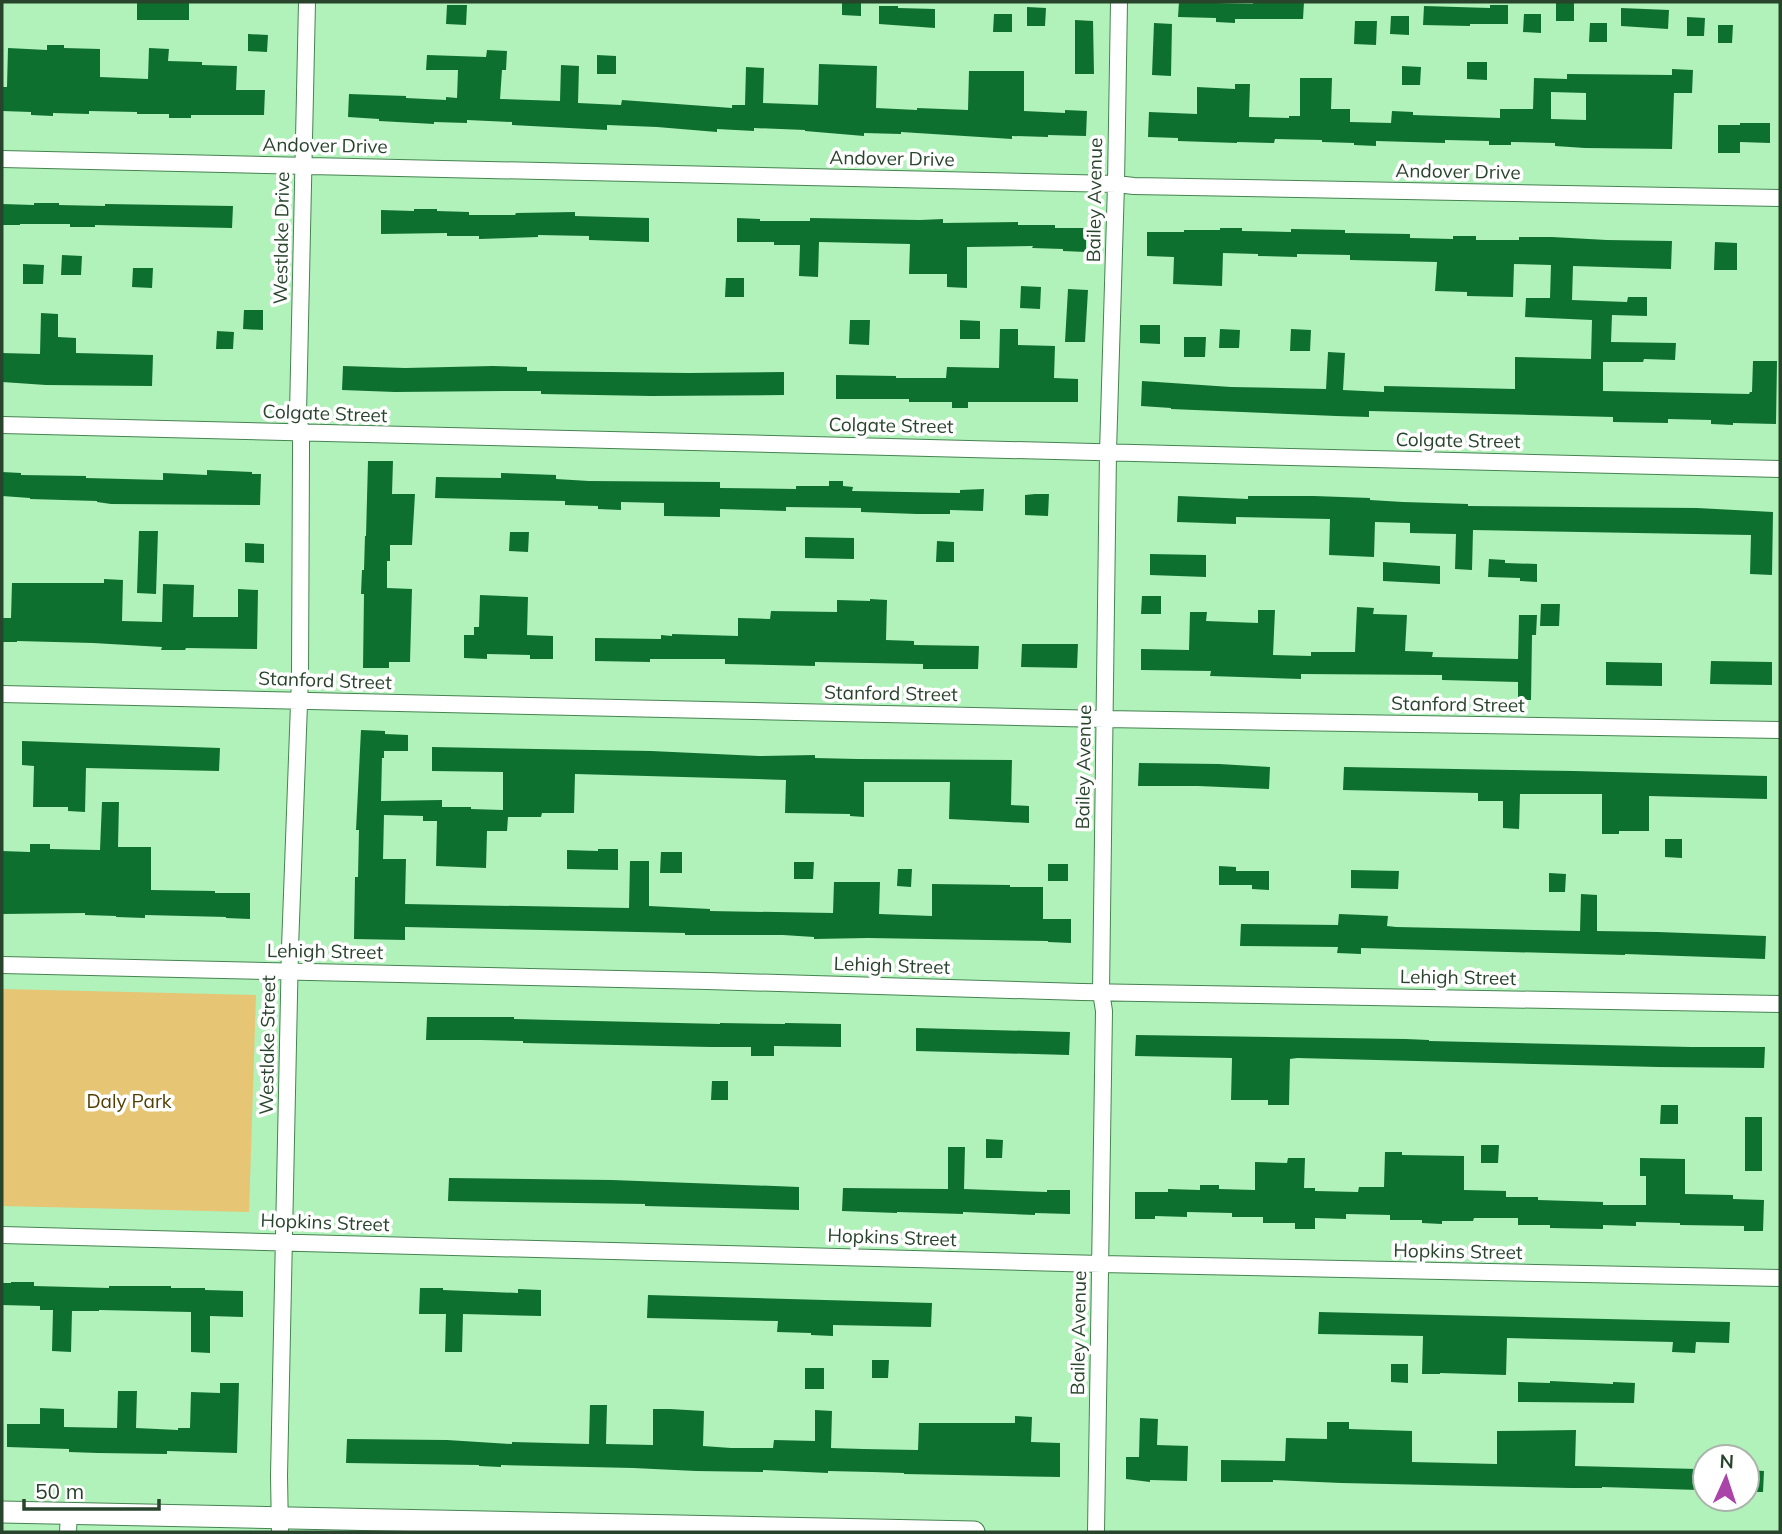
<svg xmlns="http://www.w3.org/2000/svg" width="1782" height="1534" viewBox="0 0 1782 1534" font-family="Mulish,sans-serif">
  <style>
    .green { fill: #e6c574 }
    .building { fill: #0e702e; fill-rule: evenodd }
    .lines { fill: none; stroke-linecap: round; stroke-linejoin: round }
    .minor-casing { stroke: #468351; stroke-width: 18 }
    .tertiary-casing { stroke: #468351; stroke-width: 23 }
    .minor { stroke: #fff; stroke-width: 16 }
    .tertiary { stroke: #fff; stroke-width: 21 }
    .labels { text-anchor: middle; stroke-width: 7; stroke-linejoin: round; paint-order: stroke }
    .street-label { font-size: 19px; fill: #29442d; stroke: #fff }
    .park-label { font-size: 19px; fill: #513d00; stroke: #fff }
  </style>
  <rect width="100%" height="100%" fill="#b1f2ba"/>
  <path class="green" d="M2 989 256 995 249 1212 2 1206Z"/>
  <path class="building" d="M137 2H189V20H137Z
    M842 2H861V16L842 15Z
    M1179 2 1253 4V2H1304L1303 19H1235V23L1216 22V18L1178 17Z
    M1556 2 1574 3V21H1556Z
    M447 5H467L466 25 446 24Z
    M1490 5H1508V24H1470V26L1423 25 1424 6 1490 8Z
    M879 6H898V8L935 9V28L879 24Z
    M1027 7 1046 8 1045 26H1027Z
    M1621 8 1669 10 1668 29 1621 26Z
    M994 14H1012V32H993Z
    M1524 14H1541V33L1523 32Z
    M1391 16H1409V35L1390 34Z
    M1687 17 1705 18 1704 36H1687Z
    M1075 20 1093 21 1094 74H1075Z
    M1355 21H1377L1376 45 1354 44Z
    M1154 23 1172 24 1171 76 1152 75Z
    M1590 23H1607V42H1589Z
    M1718 25H1733L1732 43H1718Z
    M248 34 268 35 267 52 248 51Z
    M47 45H64V48L100 49V77L148 79 149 48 169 49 168 61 202 62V65L237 66 236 90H265L264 115H191V118H169V114H137V112L89 111V114L53 113V116L31 115V112L2 111V87H7L8 48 47 50Z
    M487 50 507 51 506 70H502L500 99 560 101 561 65 579 66 578 103 621 105 622 100 732 108V105H745L746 67 764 68 763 103 818 105 819 64 877 66 876 108 917 110V108L968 110 969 71H1024V111L1065 113V110L1087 111 1086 136 1048 135V137L1012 136V139L901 132V134L864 133V136L805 131V130L754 128V131L717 129V132L657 127 607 125V130L512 125V122L467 120V123L434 122V124L379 121V119L348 117 349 94 406 96V98L446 100V97L457 98 458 70H426L427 55 486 57Z
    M597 55 616 56V74H597Z
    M1467 62H1487V80L1467 79Z
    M1402 66 1421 67 1420 85H1402Z
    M1672 69 1693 70 1692 93H1674L1672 149 1585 148 1555 146V143L1511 142V145H1489V141L1445 140V143L1376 141V146L1354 145V143L1322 142V140L1275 139 1274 143 1237 142V143L1178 141V138L1148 137 1149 112 1197 114V87L1235 89V84H1250L1249 117 1289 118V116H1300V78H1332L1331 109H1350V122L1391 123 1392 111 1413 112V115L1500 118V109H1533L1534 78 1567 79V74L1672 75ZM1551 92 1586 93V120L1551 119Z
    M1740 123H1770V143L1740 142V153H1718V125H1740Z
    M34 203H59V205L105 206V204L233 206 232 228 95 225V227H70V224H20V225H2V204L34 205Z
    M414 209H437V211L469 212V215H515L516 213 575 212V216L649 218V242L589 240V236L538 235V237L479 239V236H447V233L381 234V210L414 211Z
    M737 218 760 219V221H810V218L920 220 943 219V223L1018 222V225H1055V228H1086V252L1063 251V249L1032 248 1033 246 967 247V288L947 287V274H909L910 244 819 242 818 277 799 276 800 245H774V242H737Z
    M1220 228H1242V231L1291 232V229L1345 230V233L1410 234V238L1453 239V236H1476V240H1519V237H1552L1607 240 1672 241 1671 269 1573 266 1572 300 1627 302 1628 297H1647V316L1612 315 1611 342 1676 343 1675 360 1644 359 1643 362H1603V391L1749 394 1750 392H1752L1753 361H1777L1776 424 1733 423V425L1711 424V420L1668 419V423L1613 422V417L1369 411V417L1336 416 1171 409V408L1141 406 1142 381 1231 387 1326 389 1328 352 1345 353 1343 390 1384 392V386L1515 389V357L1591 359 1592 320 1525 317 1526 298H1550L1551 265 1514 264 1513 297 1467 296V292L1435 291 1437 262 1350 260V255L1297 254V257L1258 256V254L1223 253 1222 286 1173 284 1174 257 1147 256V232H1184V230H1220Z
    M1715 242 1737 243V270H1714Z
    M62 255 82 256 81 275H61Z
    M23 264 44 265 43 284H23Z
    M133 268H153L152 288 132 287Z
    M726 278H744V297H725Z
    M1021 286 1041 287 1040 309 1020 308Z
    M1068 289 1088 290 1085 342H1065Z
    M244 310H263V330L243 329Z
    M41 313 58 314V337L76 338V353L153 355 152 386 46 385 2 382V353L40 354Z
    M850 320H870L869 345 849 344Z
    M960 320 980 321V339H960Z
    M1140 325H1160V344L1140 343Z
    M1000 329H1018V345L1055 346 1054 378 1078 379V402H968V408H952V402H909V399H836V375L896 376V378H946L947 367 999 368Z
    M1220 329 1240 330 1239 348H1219Z
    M1291 329 1311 330 1310 351H1290Z
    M217 331 234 332 233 349H216Z
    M1184 337H1206L1205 357H1184Z
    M343 366 405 368 493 366 527 367V371L688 373 784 372V395L651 396 541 394V391H504L395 392 342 390Z
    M368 461H393L392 494H415L412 545H390V561H387V588L412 589 410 662H389V668H363L364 594H361L362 570H364L365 536H366Z
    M207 470 252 472V474H261L260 505 111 504 97 502V501L30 499V498L2 496V472L21 473V475L86 476V478L163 480V473L207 475Z
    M501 473 556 475V479L589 481 720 482V488L796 489V486H829V481H843V486L853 487 852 491 960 493V490L984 489 983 511 950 510V514H917L861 512V508L786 507V511L720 509V517L664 516V503L621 502V510L598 509V506L565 505V501L435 498 436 477 501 478Z
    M1035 494H1049L1048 516 1025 515V495Z
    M1178 496 1248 499V496H1314L1370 498V500L1403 502 1468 504V506L1697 508 1773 512 1772 575 1750 574 1751 535 1473 530 1472 570 1455 569 1456 534 1410 533V523L1375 522 1374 557 1329 555 1330 519 1236 517V524L1177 522Z
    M139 531H158L156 594 137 593Z
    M510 532H529L528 552 509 551Z
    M805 537 854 538V559L805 558Z
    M937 541 954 542V562H936Z
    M245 543 264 544V563L245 562Z
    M1150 554 1206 555V577L1150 575Z
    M1489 559 1505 560V563L1537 564V582L1520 581V578L1488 577Z
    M1383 562 1440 566V584L1383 581Z
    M104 579 123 580 122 621 162 622 163 584 194 585 193 617H238V589L258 590 257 649 186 648 185 650H161L162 647 93 643 17 641V642H2V618H11L12 583H104Z
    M480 595 528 597 527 635 553 636V659H530V655L487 654V659L464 658V635H474V627H479Z
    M1142 596H1161V614H1141Z
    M870 599 887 600 886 640 914 641V645L979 646 978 669H923V664L815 662V666L725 664V659H650V662L595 661V638L661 639V635L672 636V634L738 636V618L770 619 771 611 837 612V600L870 601Z
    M1541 604H1560L1559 626H1540Z
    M1357 607 1374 608 1373 614 1407 615 1405 651 1433 652 1432 657 1518 659 1519 615H1537L1536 635H1532L1531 700H1518V682L1442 680V675L1301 674V679L1210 676 1211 671 1141 670V649L1189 650 1190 612H1207L1206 621 1258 623V610H1275L1273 655 1311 656V652H1355Z
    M1022 644H1078L1077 668 1021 667Z
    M1711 661 1772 662V685L1710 684Z
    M1606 662 1662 663V686L1606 685Z
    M361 730 385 731V734L408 735V751H384V758H382L381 801 442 800V807H471V809L503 810V772L432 771V747L651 751 759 756 815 755V758L857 759 1012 760 1011 805 1029 806V823L949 819 950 782H864V817L850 816V814L785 813 786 780 575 774 574 813H542L541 817H508L507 831H487L486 868 436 866 437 821H423V816L384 815 383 859H406L405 904 629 908 630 861H649V906L710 909V911L833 913 834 882H880L879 914 932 916V884L1010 885V887H1043V919H1071V943L1048 942V941L868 938 814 939V937L783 935H685V933L405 927V940L354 939 355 877H358L359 830H356Z
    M22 741 220 748 219 771 86 768 85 812 68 811V807H33L34 766 22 765Z
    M1139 763 1219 764 1270 767 1269 789 1198 786H1138Z
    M1344 767 1574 771 1767 776V799L1649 796V831H1619V834H1602V794H1520L1519 829 1503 828V801H1478V793L1343 790Z
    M102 802H119L118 847H151V890L215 891V893H250V919L226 918V917L145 915V918L116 917V916L85 915V913L2 914V851L30 852V844H50V849L100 850Z
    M1665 839H1682V858L1665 857Z
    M598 849H618V870L567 869V850L598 851Z
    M661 852H682V873H660Z
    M794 862H814L813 879H794Z
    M1048 864H1068V881H1048Z
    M1219 866 1236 867V871H1269V890L1252 889V885H1219Z
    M898 869H912L911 887 897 886Z
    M1351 870 1399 871 1398 889 1351 888Z
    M1549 873 1566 874 1565 892H1549Z
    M1581 894 1597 895V931L1658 932 1766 936 1765 959 1625 954V955L1361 948V954L1337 953 1338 947 1240 946 1241 924 1338 925 1339 914 1388 916 1387 926 1396 927 1580 931Z
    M427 1017H514V1019L720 1024V1023L785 1024V1023L841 1024V1047L774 1046V1056H751V1047H710L523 1043V1041L481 1040H426Z
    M916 1028 1070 1032 1069 1055 916 1051Z
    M1136 1035 1406 1039 1429 1040V1041L1691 1047H1765L1764 1068 1658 1067 1297 1058 1290 1059 1289 1105H1268V1100H1231L1232 1058 1135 1056Z
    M712 1081H728V1100H711Z
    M1661 1105H1678V1124H1660Z
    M1745 1117H1762V1171H1745Z
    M986 1139 1003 1140 1002 1158H986Z
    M1481 1145H1499L1498 1163H1481Z
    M948 1147H965L964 1189 1047 1192V1190H1070V1214L1035 1213V1215L963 1212V1214L897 1212V1213L842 1211 843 1188 948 1189Z
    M1385 1152H1402V1155L1464 1156V1190L1506 1191V1197H1538V1200L1603 1202V1205H1646V1176H1640V1158L1685 1159V1194L1733 1195V1199L1764 1200 1763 1231H1744V1226L1680 1225V1223L1636 1222V1226L1603 1225V1229L1550 1228V1225H1518V1218H1474L1473 1221H1442V1224L1422 1223V1220H1390V1215L1346 1214V1219L1315 1218V1229H1295V1223H1263V1217H1232V1213L1187 1212V1217L1155 1216V1219H1135V1192H1168V1189L1200 1190V1185H1219V1189L1255 1190V1162L1287 1163 1288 1158H1305L1304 1188H1315V1191L1358 1192 1359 1187H1384Z
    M449 1178 612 1180 799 1187V1210L645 1206V1204L448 1201Z
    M11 1282H34V1286L109 1288V1286H171V1288H205V1290L243 1291V1317L210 1316V1353L191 1352V1312L99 1310V1311H72L71 1352 52 1351 53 1310H40V1306L2 1305V1283H11Z
    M420 1288H443V1290L518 1293V1289L541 1290V1316L463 1314 462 1352H445L446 1314H419Z
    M648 1295 932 1303 931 1327 833 1325V1336L811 1335V1333L777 1332 778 1321 647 1318Z
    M1319 1312 1730 1322 1729 1343 1696 1342 1695 1353 1672 1352 1673 1342 1507 1338 1506 1375 1440 1373V1374H1422L1423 1336 1318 1334Z
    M872 1360H889L888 1378H872Z
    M1391 1364H1408V1383L1391 1382Z
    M805 1368H824V1389H805Z
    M1550 1381 1613 1384V1382L1635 1383 1634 1403 1518 1402V1382L1550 1383Z
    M220 1383H239L237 1453 167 1451V1454L98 1453 69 1452V1449L7 1447V1424H40V1408L64 1409V1427L117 1428 118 1391H137L136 1428 178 1430V1428H190L191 1392 220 1393Z
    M590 1405H607L606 1444 653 1445V1409H670L704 1411 703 1446 731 1448H773L774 1440 815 1441V1410L832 1411 831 1448 863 1449 918 1450 919 1423H1015V1416L1032 1417 1031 1442 1060 1443V1477L904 1474V1473L872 1472 828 1471V1473L763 1470V1472L696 1471 633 1468 501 1465V1467L479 1466V1465L346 1463 347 1439 447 1440 512 1444V1442L589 1444Z
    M1140 1418 1158 1419 1157 1445 1188 1446 1187 1481 1150 1480V1482L1126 1479V1457H1139Z
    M1327 1422H1349V1429L1412 1431V1462L1497 1464V1431L1576 1430 1575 1466 1698 1469V1490L1602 1487V1488H1571L1341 1483 1273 1480V1482H1221V1460L1285 1461 1286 1438 1327 1439Z
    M1747 1470 1764 1471 1763 1492H1747Z"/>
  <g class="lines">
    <defs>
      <path id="minor" d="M2 159 1116 184 1134 186 1780 198
        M2 425 1780 469
        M2 694 1105 719 1780 730
        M2 965 707 981 1082 992 1780 1004
        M2 1235 1101 1264 1780 1278
        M68 1532 69 1513
        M280 1532 279 1476 290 948 300 677 301 454V433L298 414 307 2
        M1096 1532 1104 1011 1101 992 1108 452 1116 184 1119 2"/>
      <path id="tertiary" d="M2 1512 974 1532"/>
    </defs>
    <use href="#minor" class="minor-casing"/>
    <use href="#tertiary" class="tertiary-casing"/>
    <use href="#minor" class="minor"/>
    <use href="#tertiary" class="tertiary"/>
  </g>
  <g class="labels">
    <g class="street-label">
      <text transform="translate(325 145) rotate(1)" y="7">Andover Drive</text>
      <text transform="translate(892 158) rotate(1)" y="7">Andover Drive</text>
      <text transform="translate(1458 171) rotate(1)" y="7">Andover Drive</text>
      <text transform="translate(1094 200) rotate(-89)" y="7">Bailey Avenue</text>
      <text transform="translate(281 238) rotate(-89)" y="7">Westlake Drive</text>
      <text transform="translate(325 413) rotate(2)" y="7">Colgate Street</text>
      <text transform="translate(891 425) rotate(1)" y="7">Colgate Street</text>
      <text transform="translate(1458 440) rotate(1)" y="7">Colgate Street</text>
      <text transform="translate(325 680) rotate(2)" y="7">Stanford Street</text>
      <text transform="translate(891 693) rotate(1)" y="7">Stanford Street</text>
      <text transform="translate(1458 704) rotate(1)" y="7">Stanford Street</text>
      <text transform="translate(1083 767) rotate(-89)" y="7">Bailey Avenue</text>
      <text transform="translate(325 951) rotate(1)" y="7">Lehigh Street</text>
      <text transform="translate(892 965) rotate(2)" y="7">Lehigh Street</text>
      <text transform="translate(1458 977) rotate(1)" y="7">Lehigh Street</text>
      <text transform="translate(267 1045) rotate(-89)" y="7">Westlake Street</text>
      <text transform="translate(325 1222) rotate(2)" y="7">Hopkins Street</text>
      <text transform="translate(892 1237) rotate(2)" y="7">Hopkins Street</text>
      <text transform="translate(1458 1251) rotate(1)" y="7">Hopkins Street</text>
      <text transform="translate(1078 1333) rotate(-89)" y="7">Bailey Avenue</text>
    </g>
    <g class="park-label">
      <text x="129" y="1108">Daly Park</text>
    </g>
  </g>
  <rect width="1782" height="1534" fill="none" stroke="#29442d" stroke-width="7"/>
  <g transform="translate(1726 1478) rotate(3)"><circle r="33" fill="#ffffff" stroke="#a9b4ab" stroke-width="2"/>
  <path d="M0-5L12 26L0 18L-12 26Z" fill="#aa44a9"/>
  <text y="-10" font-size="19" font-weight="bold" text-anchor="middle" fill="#29442d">N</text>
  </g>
  <path d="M24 1499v10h135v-10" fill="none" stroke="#29442d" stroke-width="3.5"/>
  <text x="35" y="1499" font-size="21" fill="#29442d" stroke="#ffffff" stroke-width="5" paint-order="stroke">50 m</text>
</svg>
